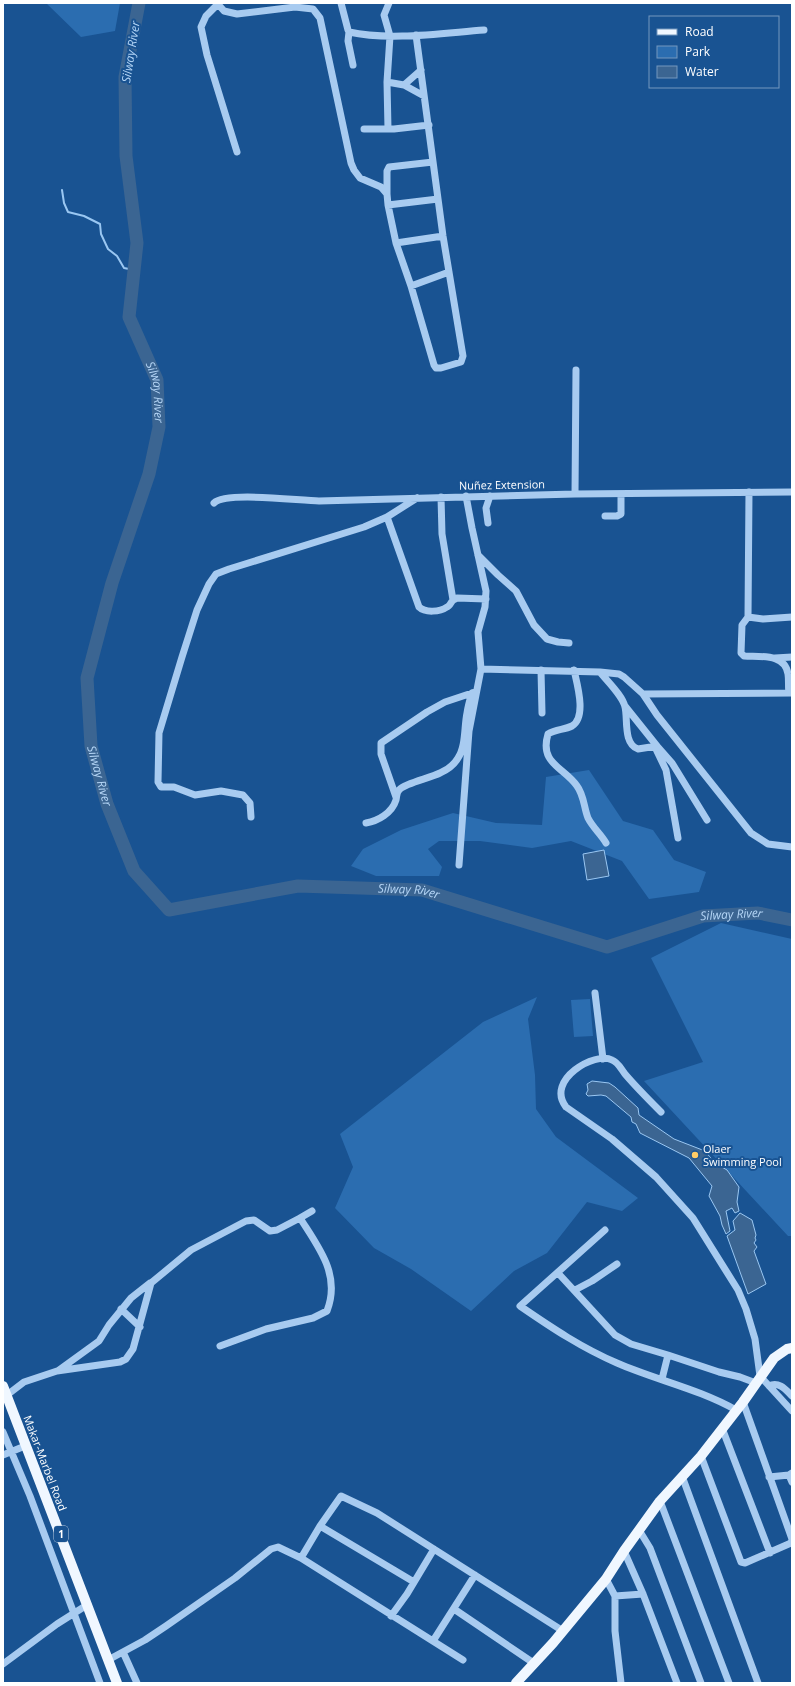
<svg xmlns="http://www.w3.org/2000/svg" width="795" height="1686" viewBox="0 0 795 1686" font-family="'Open Sans',sans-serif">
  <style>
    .green { fill: #2b6db0 }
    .water { fill: #3b6592; stroke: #9ac7f2 }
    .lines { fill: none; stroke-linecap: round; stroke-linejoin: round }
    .stream { stroke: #9ac7f2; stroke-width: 2 }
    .river { stroke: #3b6592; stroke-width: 13 }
    .minor { stroke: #a8cbf0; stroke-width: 7 }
    .major { stroke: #f0f7ff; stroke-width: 10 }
    .poi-dot { fill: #fc6; stroke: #195392; stroke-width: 1.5 }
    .labels { text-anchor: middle; stroke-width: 4; stroke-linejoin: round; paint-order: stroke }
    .shield { fill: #195392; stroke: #bacbde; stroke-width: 1 }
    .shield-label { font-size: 10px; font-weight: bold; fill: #fff }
    .street-label { font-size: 11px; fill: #fff; stroke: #195392 }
    .poi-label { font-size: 11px; fill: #fff; stroke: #195392; text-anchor: start }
    .water-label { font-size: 12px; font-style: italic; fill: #b4d5f6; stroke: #195392 }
  </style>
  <rect width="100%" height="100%" fill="#195392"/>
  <path class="green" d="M46 3H120L115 31 81 37Z
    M589 770 623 821 653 830 674 860 706 872 699 892 649 899 622 861 571 841 532 848 480 841H439L428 849 442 867 439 876H376L351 866 363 849 401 830 453 813 496 823 542 825 546 777Z
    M721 923 792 939V1236H788L644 1081 703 1062 651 958Z
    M537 997 528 1019 535 1075 536 1109 556 1137 638 1198 622 1211 587 1202 547 1253 514 1271 471 1311 411 1269 374 1248 335 1208 353 1167 340 1134 483 1022Z
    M590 999 593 1036 574 1037 571 1000Z"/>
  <path class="water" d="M604 850 609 876 587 880 583 854Z
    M592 1081 609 1083 615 1087 638 1108 639 1115 674 1139 705 1151 715 1163 727 1170 739 1187 737 1202 739 1211 735 1213 732 1208 726 1211 730 1231 726 1234 722 1225 720 1216 709 1196 712 1186 689 1158 640 1133 636 1124 632 1122 631 1117 606 1096 601 1095 588 1096 586 1094 588 1090 587 1084Z
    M740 1213 752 1220 756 1235 755 1238 756 1240 754 1243 757 1247 754 1251 766 1284 748 1294 727 1236 735 1230 733 1221Z"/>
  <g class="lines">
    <path class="stream" d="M62 190 64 203 68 212 84 216 100 224 101 234 108 249 117 256 124 268 129 269 139 268"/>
    <path class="river" id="s1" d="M139 3 125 77 126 156 137 243 129 317 157 380 159 427 149 474 112 583 87 678 91 746 107 804 134 871 169 910 298 886 422 890 607 947 703 916 758 913 792 920"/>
    <path class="minor" d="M217 3 224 11 237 14 295 7 313 9 320 18 351 163 354 170 360 178 381 187 387 194 388 205 396 243 411 286 434 365 436 368H441L461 362 463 356 443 236 416 35
      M341 3 348 30 349 32C389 41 443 33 484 30
      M218 4 206 16 201 27 207 55 237 152
      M349 32 348 41 353 65
      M387 82 404 85 424 96
      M404 85 421 70
      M364 129H394L429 125
      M388 129 387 82 390 36 384 15 389 3
      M387 194V171L389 167 433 162
      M388 205 438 199
      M396 243 443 236
      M411 286 449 272
      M749 492 748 617 763 619 792 617
      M575 494 576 370
      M441 497 442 534 453 600 457 598 486 599
      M214 503C226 491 300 501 319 501L575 494 792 492
      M605 516H617L621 514V494
      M387 517 419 607C425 613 440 612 447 607 450 606 451 602 453 600
      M488 523 486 508 490 496
      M478 555 498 575 516 591 534 625 547 639 558 642 569 643
      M748 617 742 625 741 653 744 656C760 657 785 653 788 674 789 680 788 687 789 693
      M775 658 792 657
      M481 669 600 672C607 681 623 696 625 707 628 719 623 744 638 749L657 746 672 763 707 820
      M541 670 542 713
      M574 670C577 684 587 717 572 726 564 730 556 729 548 734 539 764 564 767 577 786 584 795 584 808 588 818 593 828 601 834 606 843
      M600 672 619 674 624 677 643 694 657 715 751 833 768 844 792 847
      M643 694 792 693
      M625 706 657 746
      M655 747 666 770 678 838
      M396 797 381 754V743L427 712 445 702 475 692
      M251 817 250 803 243 795 221 791 195 795 174 787H161L158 782 159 733 182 657 197 610 209 584 216 574 229 569 364 527 387 517 417 498
      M366 823C378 821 392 813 396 800 397 796 396 792 400 789 406 783 430 778 440 773 447 770 454 765 458 758 466 746 464 727 467 713 468 706 470 699 472 693
      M459 865 469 731 481 669 478 632 485 607 486 591 472 528 466 496
      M595 993 603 1059
      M661 1112C649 1100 636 1087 625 1074 621 1069 618 1062 612 1060 595 1051 545 1080 566 1107L612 1139 656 1177 693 1218 738 1290 746 1309 755 1339 760 1376 792 1411
      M300 1218 312 1211
      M605 1230 520 1306C552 1328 582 1348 617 1363 656 1380 699 1389 736 1410
      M558 1273 615 1335 631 1344 668 1355 662 1379
      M575 1290 592 1281 617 1264
      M121 1309 140 1327
      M668 1355 719 1372 740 1377 756 1383
      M59 1370 99 1341 109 1325 131 1298 150 1283
      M769 1386C779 1381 786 1390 792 1396
      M7 1395 24 1382 57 1371 120 1362 126 1359 133 1349 151 1283 191 1250 246 1221 254 1220 270 1231 277 1230 300 1218C319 1248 341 1275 327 1311L313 1318 266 1329 220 1346
      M722 1428 770 1553
      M3 1432 30 1496 100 1683
      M3 1455 25 1446
      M701 1456 741 1562 745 1563 791 1543 792 1539 743 1402
      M789 1475 792 1482
      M682 1476 758 1683
      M769 1477 789 1475 792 1473
      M660 1501 729 1683
      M320 1526 414 1582
      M639 1530 650 1548 701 1683
      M624 1551 643 1594 677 1683
      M301 1558 320 1526 341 1496 377 1513 563 1631
      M606 1579 615 1596V1631L621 1683
      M615 1596 643 1594
      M454 1609 535 1664
      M391 1616 407 1594 434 1549
      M433 1641 475 1575
      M123 1652 137 1683
      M108 1660 145 1640 166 1626 235 1578 271 1549 278 1547 301 1558 463 1660
      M3 1664 57 1624 87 1605"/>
    <path class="major" d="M3 1386 117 1683
      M516 1683 553 1643 606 1579 624 1551 660 1501 701 1456 743 1402 774 1358 787 1349 792 1348"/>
  </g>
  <circle class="poi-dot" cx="695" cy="1155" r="4"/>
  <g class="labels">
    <rect class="shield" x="54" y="1526" width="14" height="16" rx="3"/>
    <g class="shield-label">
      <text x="61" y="1538">1</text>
    </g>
    <g class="street-label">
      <text transform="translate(502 485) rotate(-1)" y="4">Nuñez Extension</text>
      <text transform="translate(45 1463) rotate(69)" y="4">Makar-Marbel Road</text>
    </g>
    <g class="poi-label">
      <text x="703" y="1153">Olaer<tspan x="703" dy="13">Swimming Pool</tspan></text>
    </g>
    <g class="water-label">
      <text transform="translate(131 52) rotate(-81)" y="4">Silway River</text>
      <text dy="4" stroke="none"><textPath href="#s1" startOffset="397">Silway River</textPath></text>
      <text dy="4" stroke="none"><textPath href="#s1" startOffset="793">Silway River</textPath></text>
      <text dy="4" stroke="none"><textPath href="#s1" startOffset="1189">Silway River</textPath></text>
      <text dy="4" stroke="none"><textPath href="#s1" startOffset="1525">Silway River</textPath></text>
    </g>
  </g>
  <rect width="795" height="1686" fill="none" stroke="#ffffff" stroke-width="8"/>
  <rect x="649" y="16" width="130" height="72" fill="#195392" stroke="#7598be"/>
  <rect x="657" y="29" width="20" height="6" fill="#f0f7ff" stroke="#7598be"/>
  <text x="685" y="36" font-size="12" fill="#ffffff">Road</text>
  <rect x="657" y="46" width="20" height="12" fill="#2b6db0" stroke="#7598be"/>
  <text x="685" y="56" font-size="12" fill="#ffffff">Park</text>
  <rect x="657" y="66" width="20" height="12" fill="#3b6592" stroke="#7598be"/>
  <text x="685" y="76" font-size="12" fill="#ffffff">Water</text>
</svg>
